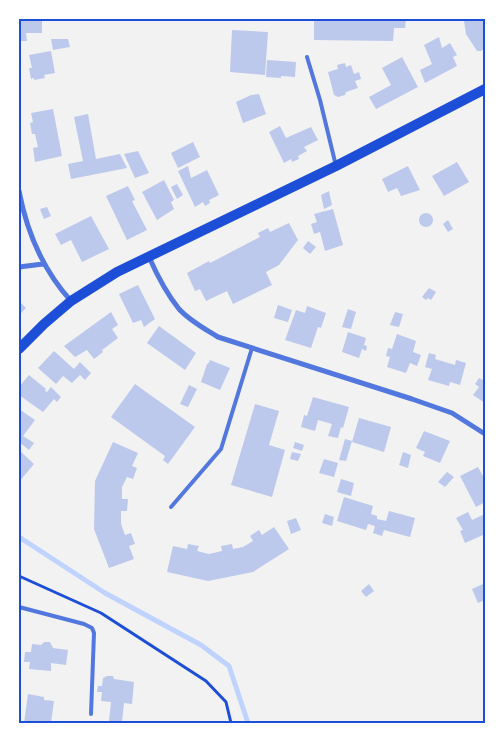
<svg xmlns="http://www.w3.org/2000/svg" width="504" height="742" viewBox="0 0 504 742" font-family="'Public Sans',sans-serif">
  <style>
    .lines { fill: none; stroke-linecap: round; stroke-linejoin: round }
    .stream { stroke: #bfd3fe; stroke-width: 5 }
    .building { fill: #bdc9ec }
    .path { stroke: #1d4ed8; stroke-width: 3 }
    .service { stroke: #5277de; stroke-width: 4 }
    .minor { stroke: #5277de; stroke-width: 5 }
    .secondary { stroke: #1d4ed8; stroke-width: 10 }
    .neatline { fill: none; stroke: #1d4ed8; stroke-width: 2 }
  </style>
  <rect width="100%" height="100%" fill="#f2f2f2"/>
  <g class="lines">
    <path class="stream" d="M19 537 105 593 201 645 229 666 248 723"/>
  </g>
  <path class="building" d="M19 19H42V33H26L27 41H19Z
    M314 19H406L405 28H394L393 41 314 40Z
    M468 19H485V48L481 51H477L466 34 464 21Z
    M232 30 268 32 265 75 230 72Z
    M439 37 442 48 450 43 457 55 453 57 457 66 425 83 420 70 432 64 424 45Z
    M51 39H68L70 47 53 50Z
    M51 51 55 73 44 75 45 78 34 80V78L31 79 29 68H32L29 55Z
    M402 57 418 87 376 109 369 97 391 85 382 68Z
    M267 60 296 62 295 77 281 76V78L266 77Z
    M345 63 346 67 351 65 354 74 359 72 361 79 355 81 358 88 346 92 345 95 338 97 334 95 328 72 338 69 337 65Z
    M259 94 266 114 243 123 236 102 251 95Z
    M53 109 62 156 35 162 33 148 38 147 35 134H32L30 123 33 122 31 113Z
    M88 114 96 159 120 154 127 168 71 179 68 164 83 161 74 117Z
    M280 126 286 138 311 127 318 140 304 147 307 151 298 156 299 159 292 162 291 159 284 163 269 132Z
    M193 142 200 157 178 168 171 153Z
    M138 151 149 173 135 178 124 154Z
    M457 162 469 182 444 196 432 176Z
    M188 166 191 178 207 170 219 195 209 200 210 203 205 206 203 202 195 207 178 171Z
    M408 166 420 190 401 196 397 188 388 192 382 179Z
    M164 180 174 200 171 202 174 209 157 220 142 192Z
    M177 184 183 195 177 199 171 187Z
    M128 186 135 200 132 201 147 230 127 240 106 196Z
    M329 191 332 205 324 209 321 195Z
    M47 207 51 216 44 219 40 209Z
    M333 209 343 245 325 251 320 232 314 234 311 224 317 222 314 214Z
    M419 220a7 7 0 1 1 14 0a7 7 0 1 1-14 0Z
    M91 216 109 249 82 262 71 240 61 245 55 234Z
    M448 220 453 229 448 232 443 224Z
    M289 223 298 240 279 265 266 272 272 285 233 304 227 291 206 301 200 289 195 291 187 273 209 261 210 263 260 237 258 233 268 228 270 232Z
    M308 241 316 247 310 254 303 248Z
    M138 285 155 319 144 327 141 320 133 323 119 294Z
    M429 288 436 292 431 300 428 298 426 300 422 297Z
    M19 301 26 308 19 315Z
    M278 305 292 310 288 322 274 318Z
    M307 306 326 313 321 328 318 327 311 348 285 340 296 310 305 313Z
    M348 309 356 312 351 329 342 327Z
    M111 312 118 325 112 329 118 338 102 350 103 352 94 359 87 350 75 357 64 346Z
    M395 312 403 314 399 327 390 325Z
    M159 326 196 353 185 370 147 343Z
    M348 332 366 338 364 345 367 346 366 351 362 349 359 358 342 352Z
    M397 334 416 341 413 352 421 355 417 366 410 363 406 373 387 367 390 357 386 356 388 348 392 349Z
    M54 351 74 369 80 362 91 373 85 380 80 375 72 383 63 376 56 384 38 368Z
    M429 353 436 355 435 359 455 365 456 360 466 363 460 385 450 382 449 386 428 380 432 369 425 367Z
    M210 360 230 368 220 390 201 382 207 364H208Z
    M29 375 46 389 45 391 47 392 51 387 61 397 57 402 54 399 43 412 19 395V387Z
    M485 377V403L473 395 479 387 475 384 479 378 483 380Z
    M135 384 195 427 168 464 163 460 165 456 111 417Z
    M189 385 197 389 188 407 180 404Z
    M313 397 349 407 343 428 341 427 338 438 328 436 332 424 318 420 315 431 301 427 304 415 307 416Z
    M255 404 279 411 269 445 285 450 272 497 231 485Z
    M19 409 35 420 23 436 34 443 29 450 19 442Z
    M359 418 391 427 384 452 352 442Z
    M424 431 450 441 440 463 423 456 425 452 416 448Z
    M345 439 352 441 346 461 339 460Z
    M113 442 138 453 132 466 137 468 133 479 127 477 122 487V499H128L127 511H121V524L125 535 131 533 135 544 129 546 134 559 109 568 94 529 95 481Z
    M295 442 304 445 302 451 293 448Z
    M19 450 34 464 19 482Z
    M292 452 301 454 298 461 290 459Z
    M403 452 411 455 408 468 399 465Z
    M324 459 338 463 334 477 319 473Z
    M478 467 485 480V502L476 507 460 476Z
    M447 472 454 477 445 487 438 482Z
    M341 479 354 483 351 496 337 492Z
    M344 497 373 506 371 514 377 516V519L386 521 389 511 415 518 410 537 384 530 382 536 373 533 375 526 368 524 366 530 337 521Z
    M468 512 472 520 485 514V540L483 535 465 543 460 531 463 530 456 518Z
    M325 514 334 517 332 526 322 523Z
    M296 518 301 530 291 534 287 521Z
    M274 527 289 549 253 572 208 581 167 572 173 546 187 549 188 544 199 546 197 551 209 554 222 551 221 546 232 544 233 549 243 547 253 541 250 536 259 530 262 535Z
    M485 583V600L478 603 472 589Z
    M369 584 374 591 366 597 361 591Z
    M44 642H50L53 648 68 650 66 665 51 663V671L29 669 30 662H24L25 652H31L32 644 41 645Z
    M107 676H113L114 679 134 682 132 704 124 703 122 722 109 721 111 702 101 701 102 692H97L98 686H102L103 678Z
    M28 694 44 697V700L54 701 51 723H24Z"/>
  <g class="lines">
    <path class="path" d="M19 576 101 613 206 681 226 702 231 723"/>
    <path class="service" d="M307 57 320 100 336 166
      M171 507 221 449 252 348
      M19 607 84 624 92 628 94 633 91 714"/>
    <path class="minor" d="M19 191C27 233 42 269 71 301
      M149 257C157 275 166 293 179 309 190 321 205 329 218 337L412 399 452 413 485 434
      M19 267 43 264"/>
    <path class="secondary" d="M19 349 44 324 71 301 117 272 336 166 485 89"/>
  </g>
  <rect width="504" height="742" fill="none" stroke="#ffffff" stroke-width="40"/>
  <rect x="20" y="20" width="464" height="702" class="neatline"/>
</svg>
